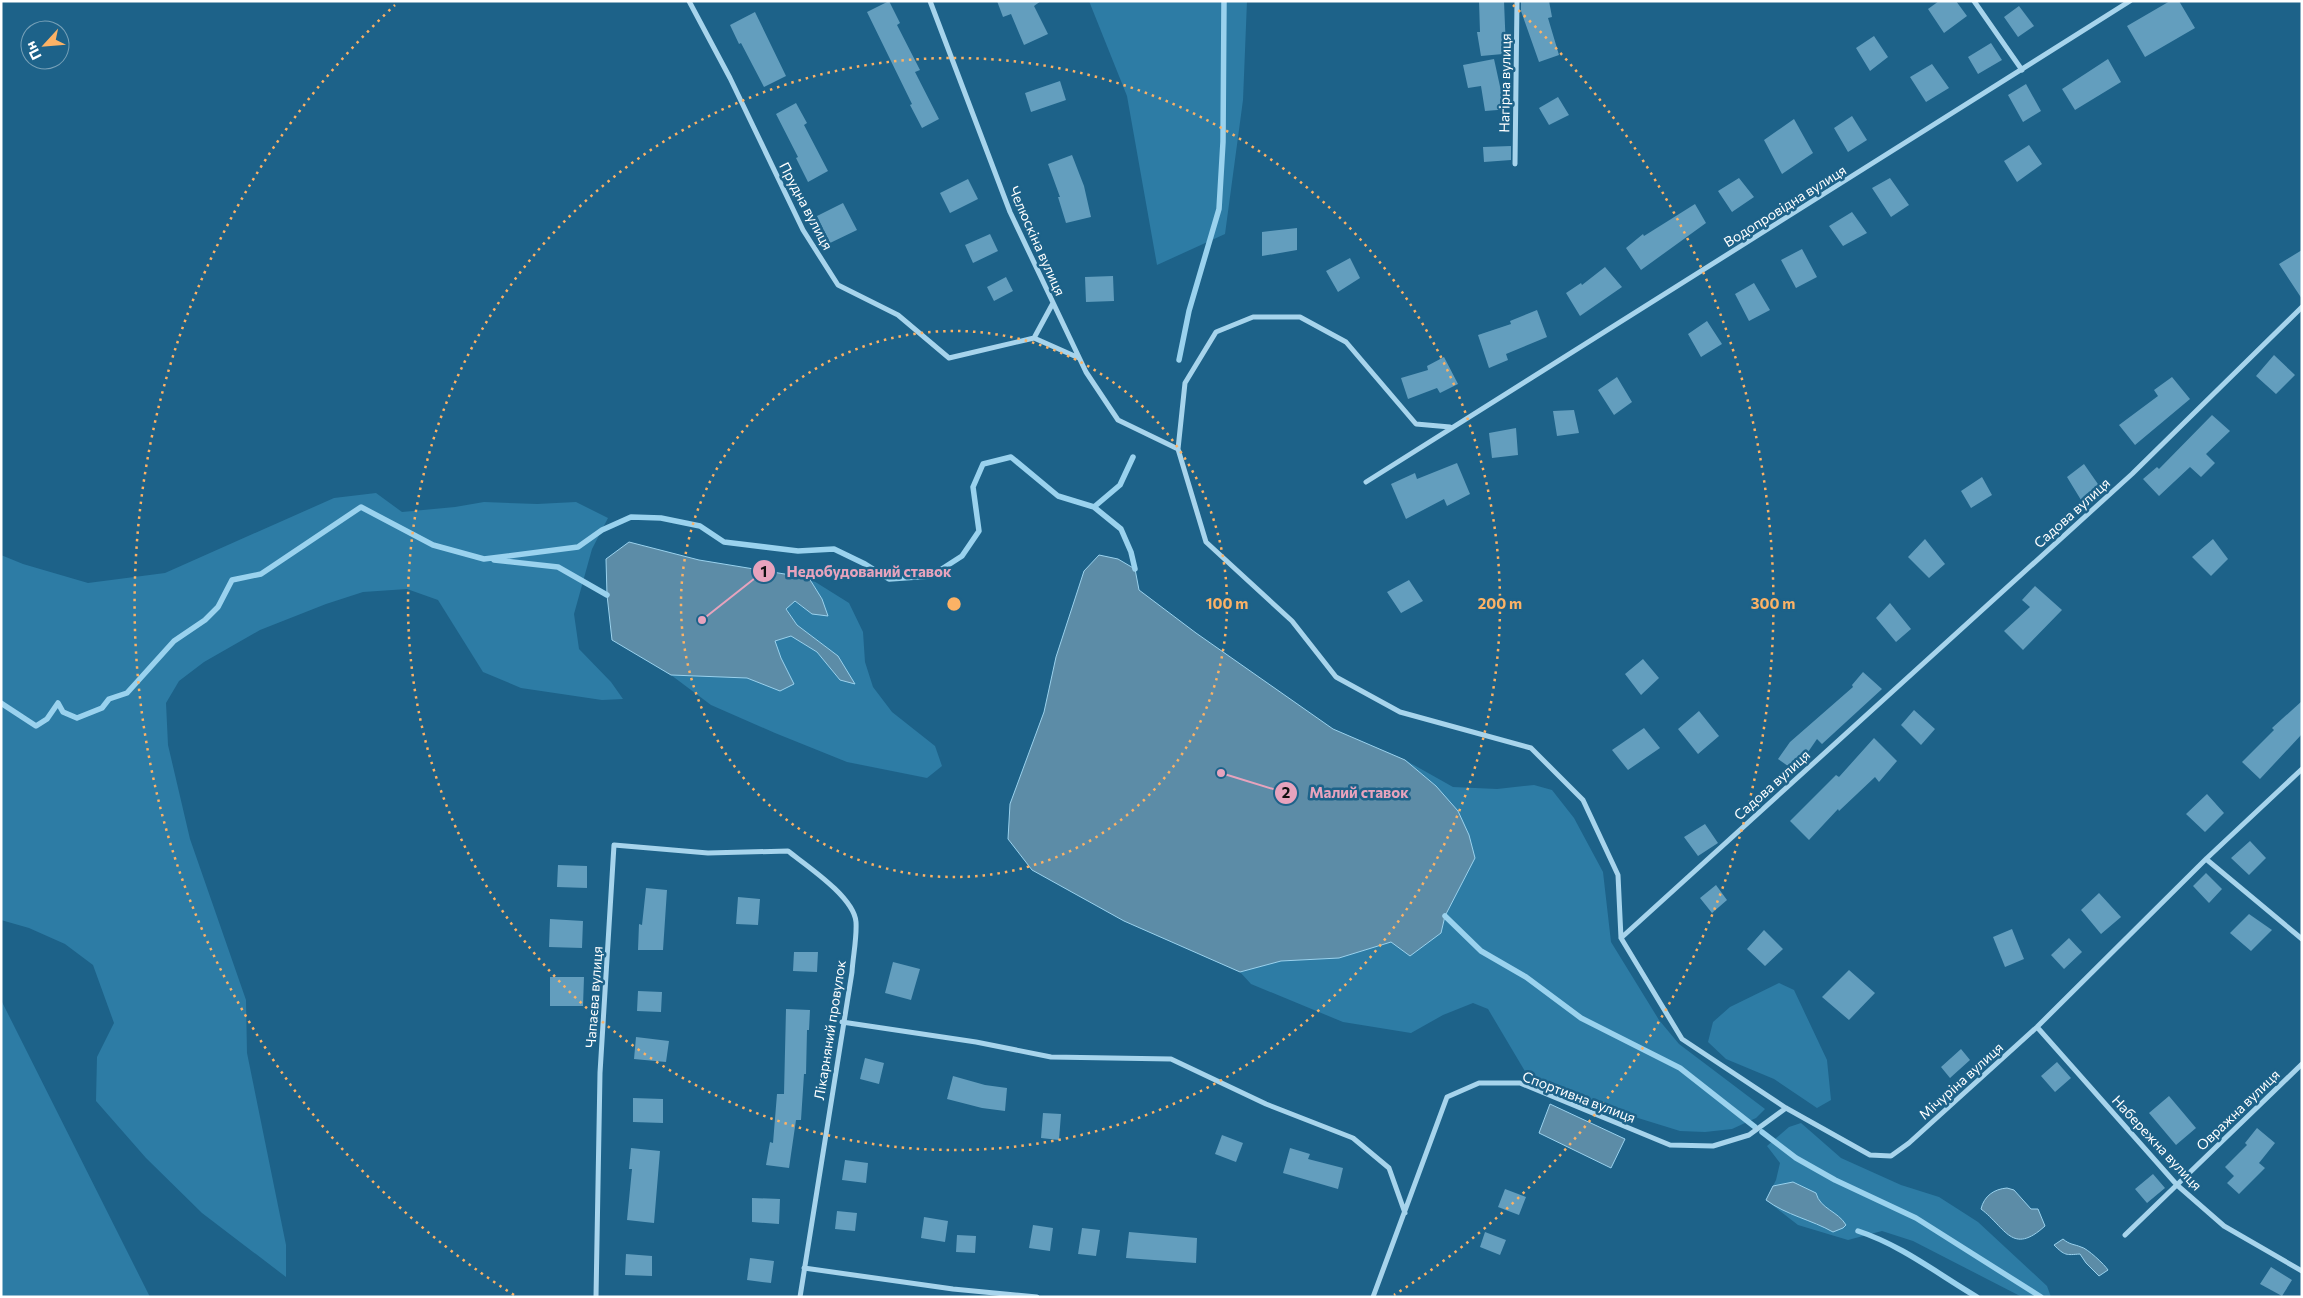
<svg xmlns="http://www.w3.org/2000/svg" width="2303" height="1298" viewBox="0 0 2303 1298" font-family="Commissioner,sans-serif">
  <style>
    .green { fill: #2d7ca5 }
    .water { fill: #5c8ca7; stroke: #9ad2ee }
    .lines { fill: none; stroke-linecap: round; stroke-linejoin: round }
    .stream { stroke: #9ad2ee; stroke-width: 5.5 }
    .building { fill: #639ebe }
    .minor { stroke: #a7d4ec; stroke-width: 5 }
    .ring { fill: none; stroke: #fcb265; stroke-width: 2.5; stroke-dasharray: 2.5 5 }
    .labels { text-anchor: middle; stroke-width: 5; stroke-linejoin: round; paint-order: stroke }
    .street-label { font-size: 14px; fill: #fff; stroke: #1d6289 }
    .centre { fill: #fcb265; stroke: #1d6289; stroke-width: 2.5 }
    .ring-label { font-size: 15px; text-anchor: middle; font-weight: bold; fill: #fcb265; stroke: #1d6289; stroke-width: 5; stroke-linejoin: round; paint-order: stroke }
    .leader { fill: none; stroke: #e7a3bd; stroke-width: 2 }
    .callout-dot { fill: #e7a3bd; stroke: #1d6289; stroke-width: 2 }
    .mark-label { font-size: 15px; text-anchor: middle; font-weight: bold; fill: #111 }
    .callout-label { font-size: 15px; text-anchor: middle; font-weight: bold; fill: #e7a3bd; stroke: #1d6289; stroke-width: 5; stroke-linejoin: round; paint-order: stroke }
  </style>
  <rect width="100%" height="100%" fill="#1d6289"/>
  <path class="green" d="M1089 1H1247L1243 100 1225 234 1157 265 1127 96Z
    M376 493 402 512 455 507 484 502 537 504 576 502 608 518 592 549 574 614 579 649 611 682 623 699 602 700 521 688 483 672 438 600 407 589 363 592 326 604 260 630 204 662 179 681 166 703 168 745 190 839 246 1000 247 1053 286 1245V1277L202 1213 146 1158 96 1101 97 1057 114 1023 93 965 65 944 29 928 1 920V555L23 564 88 583 165 573 334 498Z
    M809 578 849 603 863 632 865 662 873 687 892 712 935 746 942 766 927 778 847 762 775 733 711 705 671 675 747 678 780 691 781 658 774 641 791 636 817 652 840 680 838 656 797 625 786 608 794 601 812 614 822 599Z
    M1405 760 1453 787 1497 789 1534 785 1552 790 1574 818 1603 872 1611 942 1659 1020 1679 1044 1765 1109 1756 1118 1732 1129 1705 1132 1680 1131 1609 1109 1526 1073 1488 1009 1473 1003 1443 1015 1411 1033 1343 1022 1251 984 1240 972 1281 961 1339 958 1391 942 1441 933 1445 916 1474 858 1469 835 1436 786Z
    M1779 983 1794 990 1827 1060 1831 1100 1817 1108 1774 1079 1726 1059 1708 1042 1713 1022 1730 1007Z
    M1 1000 150 1297H1Z
    M1801 1123 1841 1158 1901 1185 1939 1197 1978 1222 2047 1286 2051 1297H2022L1913 1241 1882 1231 1848 1240 1798 1225 1766 1200 1776 1180 1780 1163 1767 1146 1789 1127Z"/>
  <path class="water" d="M629 542 699 560 809 578 822 599 828 616 812 614 795 601 786 609 797 625 838 656 855 684 840 680 817 652 791 636 775 641 781 658 794 684 780 691 747 678 671 675 612 640 607 595 606 559Z
    M1099 555 1118 559 1135 569 1139 590 1196 633 1333 729 1405 760 1436 786 1458 811 1469 835 1475 858 1445 916 1441 933 1410 956 1391 942 1339 958 1281 961 1240 972 1124 921 1032 870 1008 839 1010 804 1044 712 1056 657 1084 571Z
    M1550 1104 1625 1139 1611 1168 1539 1133Z
    M1793 1182 1816 1193C1820 1209 1838 1211 1846 1225L1843 1228 1833 1232C1812 1220 1786 1215 1766 1200L1773 1186Z
    M2007 1188 2014 1190 2031 1209H2038L2045 1226C2012 1256 2006 1228 1981 1209 1984 1196 1994 1189 2007 1188Z
    M2063 1239C2070 1245 2074 1244 2081 1247 2087 1248 2105 1265 2108 1270L2099 1276 2086 1263 2080 1254C2066 1255 2065 1256 2054 1245Z"/>
  <g class="lines">
    <path class="stream" d="M1179 360 1189 311 1219 209 1223 142 1224 1
      M1094 507 1120 485 1133 457
      M494 560 558 567 607 595
      M1 703 36 726 47 719 58 703 63 712 77 718 102 708 109 699 127 693 174 641 205 620 218 607 232 580 261 574 361 507 433 545 484 559 578 547 602 530 631 517 661 518 700 526 724 542 798 551 834 549 865 564 889 579 931 576 962 556 979 531 973 487 983 464 1011 457 1058 496 1094 507 1121 529 1131 552 1135 569
      M1445 916 1481 951 1526 977 1581 1018 1680 1068 1755 1127
      M1762 1132 1796 1158 1835 1180 1916 1218 2041 1297
      M1858 1231C1901 1245 1938 1274 1977 1297"/>
  </g>
  <path class="building" d="M889 1 900 23 897 25 920 70 915 72 939 119 922 128 910 105 912 104 867 12Z
    M997 1H1041L1034 6 1048 34 1024 45 1011 14 1003 17Z
    M1479 1H1504L1506 51 1502 45 1503 54 1481 56 1477 32H1480Z
    M1521 1H1549L1552 17 1548 18 1559 55 1539 62 1521 11Z
    M1939 1H1956L1967 16 1944 33 1928 9Z
    M2170 1H2179L2195 28 2145 57 2127 26Z
    M2019 6 2034 26 2018 37 2004 17Z
    M755 12 786 76 764 87 741 43 739 44 730 25Z
    M1874 36 1888 57 1870 71 1856 48Z
    M1991 43 2002 60 1978 74 1968 57Z
    M1494 59 1501 91 1508 90 1510 109 1485 111 1481 86 1468 88 1463 65Z
    M2108 59 2121 82 2075 110 2062 89Z
    M1932 64 1949 88 1926 102 1910 77Z
    M1060 81 1066 100 1031 112 1025 93Z
    M2026 84 2041 111 2023 122 2008 95Z
    M1558 97 1569 115 1549 125 1539 108Z
    M796 103 807 123 804 125 828 171 808 182 796 158 798 157 776 114Z
    M1852 116 1867 140 1848 152 1834 128Z
    M1794 119 1813 153 1782 174 1764 140Z
    M2029 145 2042 164 2017 182 2004 161Z
    M1511 146V160L1484 162 1483 147Z
    M1072 155 1084 186 1091 217 1066 223 1058 197H1060L1048 164Z
    M1739 178 1754 197 1732 212 1718 191Z
    M1890 178 1909 205 1891 217 1872 188Z
    M968 179 978 199 950 213 940 193Z
    M843 203 857 230 830 243 817 216Z
    M1695 204 1706 223 1641 270 1626 248 1643 234 1644 236Z
    M1852 212 1867 233 1843 246 1829 226Z
    M1297 228V250L1262 256V232Z
    M990 234 998 251 973 263 965 245Z
    M1802 249 1817 277 1796 288 1781 260Z
    M2302 250V299L2279 264Z
    M1350 258 1360 278 1338 292 1326 271Z
    M1605 267 1622 287 1580 316 1566 293 1581 283 1582 285Z
    M1113 276 1114 301 1086 302 1085 277Z
    M1006 277 1013 291 994 301 987 287Z
    M1754 283 1770 310 1749 321 1735 294Z
    M1537 310 1547 337 1506 354 1508 360 1489 368 1478 335 1511 324 1510 321Z
    M1707 321 1722 344 1701 357 1688 334Z
    M2274 355 2295 375 2276 394 2256 376Z
    M1444 357 1458 384 1440 393 1437 388 1408 399 1401 378 1428 370 1427 366Z
    M1617 377 1632 402 1614 415 1598 390Z
    M2172 377 2190 399 2135 445 2119 425 2158 396 2154 390Z
    M1574 410 1579 433 1557 436 1553 411Z
    M2212 415 2230 431 2206 454 2215 463 2201 477 2190 467 2159 496 2143 479 2157 467 2159 469Z
    M1516 428 1518 455 1492 458 1489 433Z
    M1457 463 1470 494 1447 506 1444 499 1406 519 1391 484 1415 473 1417 479Z
    M2084 464 2100 487 2081 500 2067 477Z
    M1982 477 1992 495 1971 508 1961 491Z
    M1925 539 1945 564 1929 578 1908 557Z
    M2213 539 2228 559 2211 576 2192 557Z
    M1409 580 1423 601 1401 613 1387 592Z
    M2035 586 2062 610 2023 650 2004 631 2030 607 2022 600Z
    M1890 603 1911 629 1896 642 1876 618Z
    M1643 659 1659 678 1641 695 1625 674Z
    M1863 672 1882 689 1822 744 1817 739 1795 771 1778 759 1790 742 1853 687 1852 685Z
    M2302 701V734L2260 779 2242 762 2274 730 2272 728Z
    M1914 710 1935 729 1921 745 1901 725Z
    M1699 711 1719 736 1698 754 1678 729Z
    M1644 728 1660 748 1628 770 1612 750Z
    M1874 738 1897 761 1879 782 1875 777 1839 811 1838 809 1809 840 1790 821 1836 775 1839 777Z
    M2207 794 2224 813 2205 832 2186 814Z
    M1705 824 1718 843 1698 856 1684 837Z
    M2250 841 2266 858 2249 875 2231 858Z
    M558 865 587 866V888L557 887Z
    M2206 873 2222 889 2209 903 2193 886Z
    M1716 885 1727 900 1712 913 1700 898Z
    M646 888 667 890 663 950H638L639 924 642 925Z
    M2099 893 2121 917 2101 934 2081 910Z
    M738 897 760 899 758 925 736 924Z
    M2249 914 2272 930 2251 951 2230 933Z
    M550 919 583 921 582 948 549 947Z
    M2012 929 2024 959 2005 967 1993 937Z
    M1764 930 1783 949 1765 966 1747 949Z
    M2069 938 2082 952 2064 969 2051 955Z
    M794 952H818L817 972 793 971Z
    M893 962 920 969 911 1000 885 993Z
    M1849 970 1875 993 1849 1020 1822 997Z
    M550 977H584L583 1006H550Z
    M638 991 662 992 661 1012 637 1011Z
    M786 1009 810 1010 809 1030H807L806 1074H804L801 1120H796L789 1168 766 1165 770 1142 773 1143 777 1094H784Z
    M636 1037 669 1041 666 1062 634 1059Z
    M1961 1049 1970 1060 1950 1078 1941 1067Z
    M865 1058 884 1063 879 1084 860 1079Z
    M2057 1062 2071 1078 2055 1092 2041 1076Z
    M953 1076 985 1085 1007 1088 1005 1111 982 1108 947 1099Z
    M2169 1096 2196 1128 2176 1145 2149 1113Z
    M633 1098 663 1099V1123L633 1122Z
    M1043 1113 1061 1114 1059 1140 1041 1138Z
    M2257 1128 2275 1143 2259 1163 2265 1168 2239 1194 2227 1183 2234 1176 2225 1167 2247 1145 2245 1143Z
    M1222 1135 1243 1143 1236 1162 1215 1154Z
    M631 1148 660 1151 654 1223 627 1220 632 1169H629Z
    M1290 1148 1310 1154 1308 1159 1343 1168 1338 1189 1283 1173Z
    M845 1160 868 1163 866 1183 842 1180Z
    M2153 1174 2165 1188 2147 1203 2135 1189Z
    M1505 1189 1526 1197 1519 1215 1498 1207Z
    M752 1198 780 1199 779 1224 752 1222Z
    M837 1211 857 1213 855 1231 835 1229Z
    M924 1217 948 1221 945 1242 921 1238Z
    M1033 1225 1053 1228 1050 1251 1029 1248Z
    M1082 1228 1100 1230 1096 1256 1078 1254Z
    M1129 1232 1197 1238 1196 1263 1126 1258Z
    M1485 1232 1506 1240 1500 1255 1480 1247Z
    M957 1235 976 1236 975 1253 956 1252Z
    M626 1254 652 1256V1276L625 1275Z
    M750 1258 774 1261 771 1283 747 1280Z
    M2271 1267 2292 1280 2282 1296 2260 1284Z"/>
  <g class="lines">
    <path class="minor" d="M689 1 730 78 803 230 838 285 898 315 949 358 1034 338 1079 358
      M930 1 1010 212 1086 372 1118 420 1178 449
      M1974 1 2022 70
      M1515 164 1517 1
      M1034 338 1053 303
      M1450 427 1416 424 1346 342 1300 317H1253L1216 332 1185 383 1178 449 1206 542 1292 621 1336 677 1400 712 1531 748 1583 800 1618 875 1621 938 2132 474 2302 307
      M1366 482 2130 1
      M2206 859 2302 939
      M1621 938 1682 1039 1786 1108 1870 1155 1891 1156 1909 1143 2037 1027 2206 859 2302 769
      M842 1022 976 1042 1051 1057 1171 1059 1266 1104 1353 1138 1389 1168 1405 1213
      M2037 1027 2177 1185 2224 1226 2302 1271
      M2125 1235 2302 1064
      M804 1268 953 1289 1037 1297
      M596 1297 600 1073 614 845 708 853 788 851C807 866 854 897 856 922 857 938 853 956 852 972L800 1297
      M1373 1297 1447 1097 1479 1083H1520L1670 1145 1713 1146 1749 1135 1786 1108"/>
  </g>
  <g class="ring">
    <circle cx="954" cy="604" r="273"/>
    <circle cx="954" cy="604" r="546"/>
    <path d="M514 1295A819 819 0 0 1 395 5M1513 5A819 819 0 0 1 1394 1295"/>
  </g>
  <g class="labels">
    <g class="street-label">
      <text transform="translate(1505 83) rotate(-89)" y="5">Нагірна вулиця</text>
      <text transform="translate(806 206) rotate(62)" y="5">Прудна вулиця</text>
      <text transform="translate(1785 206) rotate(-32)" y="5">Водопровідна вулиця</text>
      <text transform="translate(1037 241) rotate(66)" y="5">Челюскіна вулиця</text>
      <text transform="translate(2072 513) rotate(-42)" y="5">Садова вулиця</text>
      <text transform="translate(1772 785) rotate(-42)" y="5">Садова вулиця</text>
      <text transform="translate(594 997) rotate(-86)" y="5">Чапаєва вулиця</text>
      <text transform="translate(830 1030) rotate(-81)" y="5">Лікарняний провулок</text>
      <text transform="translate(1961 1081) rotate(-42)" y="5">Мічуріна вулиця</text>
      <text transform="translate(1579 1097) rotate(21)" y="5">Спортивна вулиця</text>
      <text transform="translate(2238 1110) rotate(-44)" y="5">Овражна вулиця</text>
      <text transform="translate(2157 1143) rotate(47)" y="5">Набережна вулиця</text>
    </g>
  </g>
  <circle cx="954" cy="604" r="8" class="centre"/>
  <g class="ring-label">
    <text x="1227" y="609">100 m</text>
    <text x="1500" y="609">200 m</text>
    <text x="1773" y="609">300 m</text>
  </g>
  <path class="leader" d="M702 620L764 571M1221 773L1286 793"/>
  <g class="callout-dot">
    <circle cx="702" cy="620" r="5"/>
    <circle cx="1221" cy="773" r="5"/>
    <circle cx="764" cy="571" r="12"/>
    <circle cx="1286" cy="793" r="12"/>
  </g>
  <g class="mark-label">
    <text x="764" y="577">1</text>
    <text x="1286" y="798">2</text>
  </g>
  <g class="callout-label">
    <text x="869" y="577">Недобудований ставок</text>
    <text x="1359" y="798">Малий ставок</text>
  </g>
  <rect width="2303" height="1298" fill="none" stroke="#ffffff" stroke-width="5"/>
  <g transform="translate(45 45) rotate(244)"><circle r="24" fill="#1d6289" stroke="#77a1b8"/>
  <path d="M0-4L9 19L0 12L-9 19Z" fill="#fcb265"/>
  <text y="-8" font-size="14" font-weight="bold" text-anchor="middle" fill="#ffffff">Пн</text>
  </g>
</svg>
